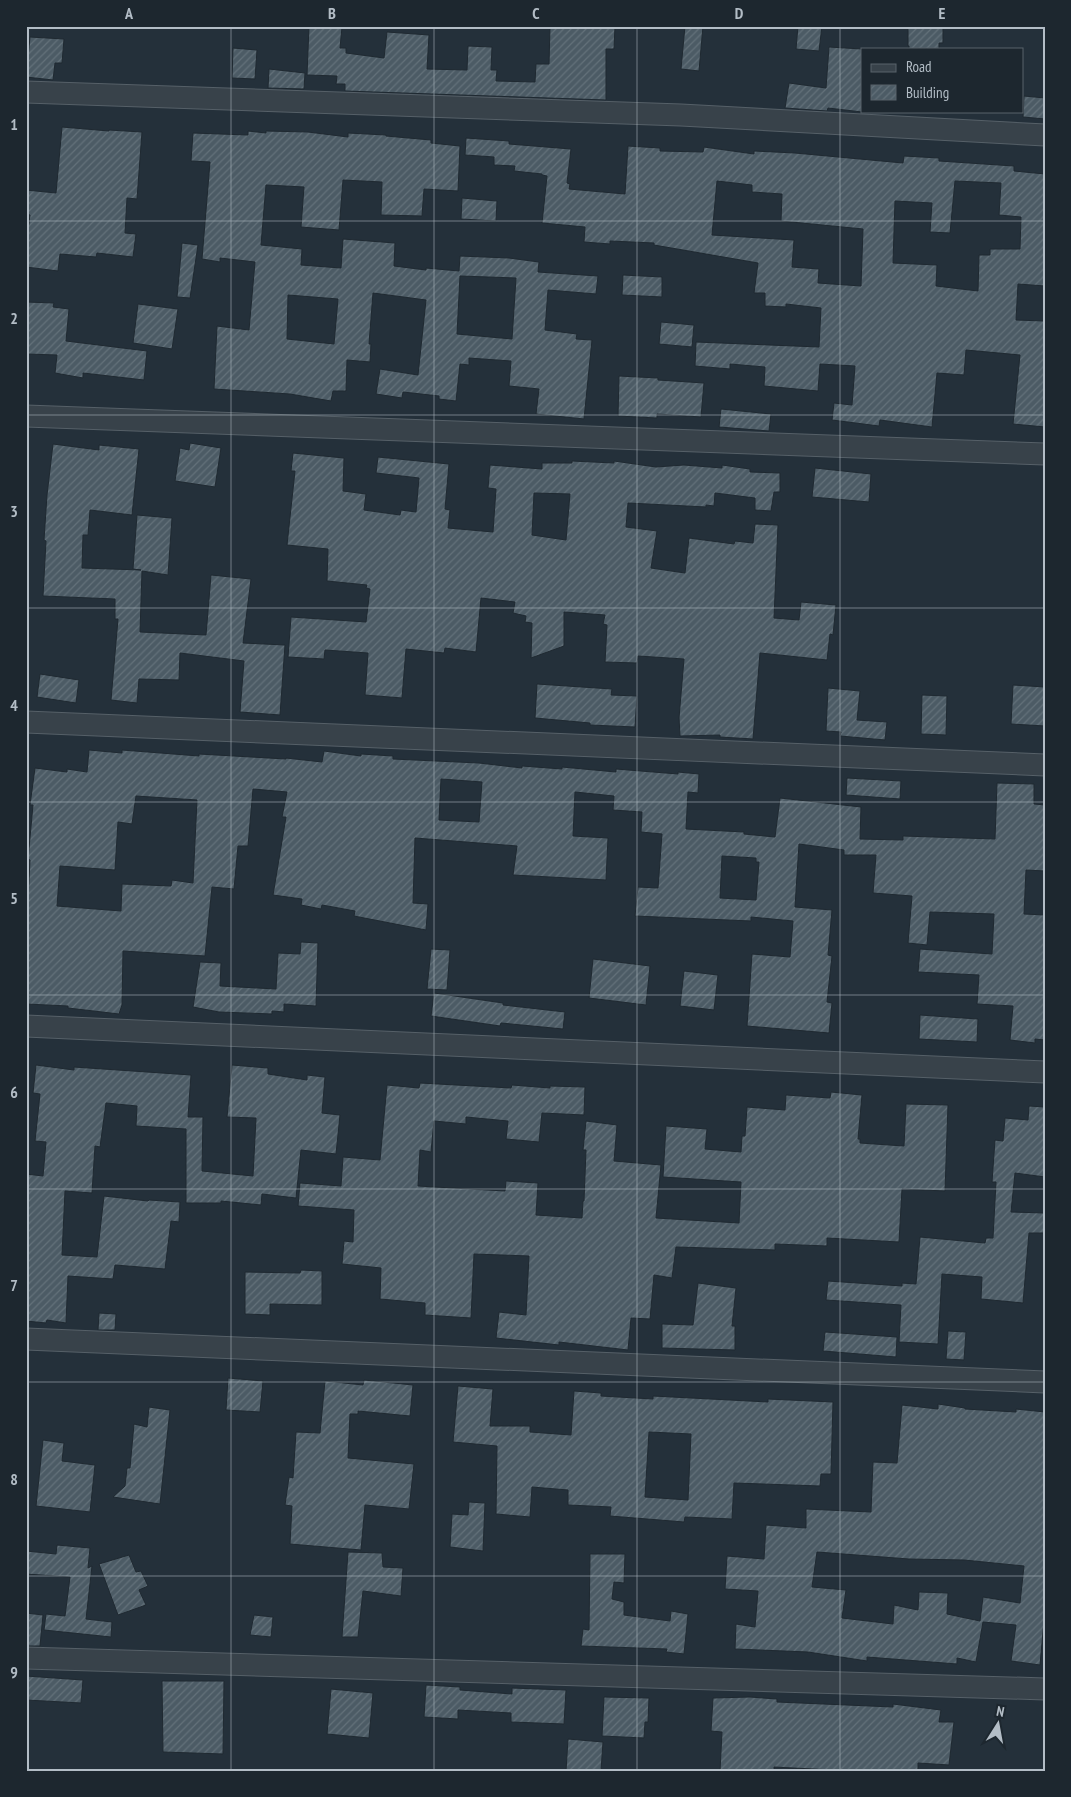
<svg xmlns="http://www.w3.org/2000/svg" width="1071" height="1797" viewBox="0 0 1071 1797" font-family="'PT Sans Narrow',sans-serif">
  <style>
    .building { fill: url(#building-hatch); stroke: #1f2931; fill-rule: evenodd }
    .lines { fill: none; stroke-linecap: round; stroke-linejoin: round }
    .minor-casing { stroke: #566068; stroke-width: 23 }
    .minor { stroke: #38424a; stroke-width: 21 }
    .grid { fill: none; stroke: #b3bdc6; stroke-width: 1; stroke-opacity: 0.55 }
    .neatline { fill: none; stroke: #b3bdc6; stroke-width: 2 }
    .grid-label { font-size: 16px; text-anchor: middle; font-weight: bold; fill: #b3bdc6 }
  </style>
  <defs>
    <pattern id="building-hatch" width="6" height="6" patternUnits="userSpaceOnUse" patternTransform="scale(1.25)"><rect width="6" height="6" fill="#4c5b65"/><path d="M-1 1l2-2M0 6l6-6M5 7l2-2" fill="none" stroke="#63717a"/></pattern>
  </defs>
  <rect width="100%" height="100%" fill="#24303a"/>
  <path class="building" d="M309 26 342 27 340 48H346V53L384 58 387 32 429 35 427 69 467 70 468 46 492 47 491 70H497L496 81 535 82 536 64H549L550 26H615L614 49H606V100L345 91V84H336L337 76 307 75Z
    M685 26H703L699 71 681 69Z
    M798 26H822L819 51 796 49Z
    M908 26H943V43H939V49H909V46H908Z
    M30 37 64 39 62 63H55L53 80 26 77Z
    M829 47 862 49V112L828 108 827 111 785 108 789 83 826 88Z
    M233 48 257 50 255 79 232 78Z
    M269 69 305 73 304 89 268 88Z
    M1024 96 1045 98V119L1023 117Z
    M62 127 109 131V130L142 132 137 199 127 198 125 233 136 234 133 257 97 253 96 257 60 254 58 271 26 267V245L30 215 26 214V190L56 193Z
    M248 131 266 133V131L308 132 348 137V133L386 135V136L431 140V143L460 146 458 191 424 189 422 216 381 215 382 182 343 180 339 230 301 227 304 187 266 185 261 245 302 249 301 265 341 268 343 239 395 243 394 266 426 270V268L459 271 460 256 509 258 539 262 538 272 598 276 596 294 548 290 545 330 577 334 576 339 592 340 584 419 536 414 539 389 509 386 511 361 469 358V365L460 364 456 401 439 399V396L403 392 402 398 376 394 380 369 418 375 426 300 373 293 369 344H371L370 362 347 360 346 391H333L331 401 290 394 214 389 217 326 249 330 255 262 220 258V262L202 259 210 162 191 161 193 133 248 135ZM460 276 516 278 512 339 457 334ZM288 295 338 299 334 344 287 339Z
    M466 138 509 141V144L571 149 567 183 570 184 569 189 625 194 628 146 660 148V151L703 152 704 147 754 154V151L795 153 903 163 904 156 939 158V161L1014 166V171L1045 174V286L1018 284 1016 320 1045 321V427L1013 424 1020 355 966 350 964 375 937 373 932 427 880 420 879 426 832 420 834 403 852 405 855 366 820 364 818 391 764 386 765 367 730 364V369L695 366 696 342 819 347 821 308 786 304V307L765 306V293H754L758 263 654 245V243L610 241V244L584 242 585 227 542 223 547 176 542 175V174L514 171 515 166 494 165V157L465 155ZM717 181 752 185V192L782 194 781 221 863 229 861 286 818 283 819 269 792 267 794 240 712 235ZM955 181 1001 183 999 215 1021 217 1020 249H990V255H979L978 291 936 286 937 265 893 263 895 201 932 203 930 232 950 233Z
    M462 198 497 201 496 221 461 219Z
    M182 243 198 245 190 298 177 297Z
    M623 275 662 277V297L622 295Z
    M26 302 54 303 53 307 69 309 66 341 147 351 144 380 83 373V378L55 373 57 355 26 354Z
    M138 304 178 309 172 349 133 343Z
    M661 322 694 325 692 347 659 344Z
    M619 376 658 378V380L704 383 701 417 657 414V418L618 416Z
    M721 409 771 414 769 431 719 427Z
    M190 443 221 448 215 487 175 481 180 448 189 450Z
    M53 444 99 450V445L139 449 132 515 90 510 88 535H83L82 568 141 570 133 569 137 515 172 518 168 575 142 571 140 632 206 635 211 575 251 579 243 643 285 645 280 715 240 712 244 661 180 653 179 680 139 679 137 703 111 700 118 619H115V599L43 596 46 541 44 540 47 495Z
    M293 453 344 458 343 491 366 494 364 510 400 515 401 510 416 512 419 478 376 473 378 457 449 464 445 509 450 510 448 528 493 532 496 489 488 488 490 465 542 469V463H572V461L614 463V461L656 467 684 465 722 468V465L750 469V472L780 473V492H774L771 511 755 510V498L715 493 714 506 706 505V507L628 503 626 527 657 531 651 568 685 573 689 538 734 544 735 541 753 543 755 524 778 525 774 618 799 620 801 602 836 605 833 635 830 634 827 660 760 653 753 739 720 737V735L680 736 679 718 684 659 638 656 637 663 605 662 607 625 603 624 605 615 564 612V646L531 658 532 623 525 622 526 616 513 613 515 602 481 598 476 652 445 648 444 653 406 649 402 698 365 695 368 653 325 650 324 659 288 657 291 617 366 622 370 589 366 588 367 585 327 581 328 549 287 545 295 471H291ZM534 493 570 494 566 540 532 535Z
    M815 468 871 474 869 502 812 497Z
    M40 674 79 680 76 703 37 697Z
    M537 684 612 689 611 695 637 696 635 727 590 725V723L535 718Z
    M1013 685 1045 687V726L1011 724Z
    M828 688 860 691 857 720 887 722 885 740 840 736 841 732 826 731Z
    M922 695 947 696 946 735 921 734Z
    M89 750 122 753V750L199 756V754L286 759V758L322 762 324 751 361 756V754L393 756V759L479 763 522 768V766L562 769V767L616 772V769L678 774V772L699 774 698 793 688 792 686 829 744 832V834L775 837 780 798 861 807 860 839 903 840V836L995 839 997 783 1034 784V804L1045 805V871L1026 870 1024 914 1045 915V1040L1035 1039V1043L1010 1040 1013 1006 977 1004 979 975 918 972 920 949 992 954 994 914 930 912 927 945 908 943 912 896 873 893 876 855H844V850L799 844 795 907 832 910 828 955 832 956 827 1002 832 1003 829 1033 747 1026 752 954 790 957 793 921 751 917V921L635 916 638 887 658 888 662 834 641 832 642 812 613 810 614 796 575 792 573 836 608 838 606 880 513 875 517 846 415 838 413 903 428 904 426 930 354 916 355 911 322 905 321 909 301 905 302 899 273 895 286 817H282L287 792 253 789 248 846H238L234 889 212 887 205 956 123 951 122 1005 119 1014 68 1008V1006L26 1004V938L30 860 28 859 33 805H30L35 768 67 772V769L87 772ZM441 779 482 782 479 822 439 820ZM136 796 197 800 193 883 172 880 171 886 122 884 121 911 57 906 60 866 115 870 118 822 132 824ZM722 856 756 858V862H759L756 900 720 898Z
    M847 778 901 781 900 799 846 795Z
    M301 942 318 943 316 1006 284 1004V1012L272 1011V1014L219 1012 193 1007 200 962 221 963 220 986 276 989 278 953 300 954Z
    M431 949 450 950 447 990 427 989Z
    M593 959 650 966 646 1005 589 998Z
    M684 971 718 975 714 1010 680 1006Z
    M434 993 503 1003V1005L565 1012 563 1029 501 1023 500 1026 431 1016Z
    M920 1015 978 1019 977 1042 919 1039Z
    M36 1065 74 1070V1067L191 1075 188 1117H203L202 1171 253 1176 256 1118 227 1117 232 1065 268 1068V1074L307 1080V1075L325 1077 322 1113 340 1115 336 1154 301 1150 296 1198 262 1194 261 1205 221 1201V1203H186V1129L136 1126 137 1106 106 1103 100 1147 95 1146 92 1193 65 1191 62 1255 97 1257 104 1196 148 1201 149 1200 180 1202 179 1222 171 1221 165 1269 115 1265 113 1279 68 1276 66 1323 47 1320 46 1323 26 1321V1174L43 1176 46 1142 35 1141 40 1094 33 1093Z
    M420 1083 511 1088 512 1085 550 1088V1086L585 1087 584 1115 542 1113 539 1142 506 1139 508 1121 466 1117V1124L434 1121 431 1152 420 1150 418 1186 505 1191 506 1181 538 1183 536 1215 582 1218 583 1201H584L586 1150H583L586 1121 617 1125 614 1161 661 1165 656 1218 739 1223 741 1182 663 1177 666 1126 707 1129 705 1149 741 1152 742 1136H745L747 1107 785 1110 786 1095 830 1098 831 1092 862 1095 858 1139H860V1143L904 1146 906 1104 948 1105 945 1191 902 1189 899 1242 827 1238V1246L775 1244V1250L676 1247 672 1278 654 1275 650 1319 631 1318 628 1350 559 1342V1345L496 1338 499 1312 526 1315 529 1256 474 1254 471 1318 425 1315V1303L380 1299 381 1268 342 1264 344 1241 353 1242 354 1210 298 1206 300 1183 341 1186 343 1157 380 1160 387 1085 419 1088Z
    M1029 1106 1045 1107V1177L1015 1173 1011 1212 1045 1213V1233H1029L1023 1303 981 1299 982 1277 942 1274 938 1344 899 1342 901 1305 826 1300 828 1281 902 1286V1283L916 1284 920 1237 985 1243 986 1238H993L996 1182H992L995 1140 1003 1141 1005 1118 1028 1120Z
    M301 1270 322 1271V1305L270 1304V1315L245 1314V1272L300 1273Z
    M698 1283 736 1288 732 1326H735V1350L662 1348V1324L693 1325Z
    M99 1313 116 1314 115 1330H98Z
    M948 1331 966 1332 964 1360 946 1359Z
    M825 1332 897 1337 896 1357 823 1351Z
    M228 1378 263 1381 260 1412 226 1410Z
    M364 1380 413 1385 410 1416 358 1411V1414H350L348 1458 414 1464 409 1509 365 1505 361 1550 290 1544 292 1506 285 1505 289 1477 293 1478 296 1432 320 1433 325 1381 363 1385Z
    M458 1386 493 1389 490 1426H530V1432L571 1435 574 1391 601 1393V1396L653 1399V1396L768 1402V1399L833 1402 831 1474H821L820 1486 734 1483 732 1519 685 1517 684 1522 610 1516 611 1507 568 1505V1490L532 1487 530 1517 496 1514 497 1446 453 1442ZM649 1432 691 1434 688 1500 645 1497Z
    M938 1404 965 1408V1409L1016 1412V1409L1045 1412V1610L1040 1665 1011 1661 1016 1625 983 1622 976 1662 957 1658V1664L867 1657V1661L808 1652 735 1649 736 1624 755 1627 758 1591 725 1589 727 1556 764 1559 766 1525 806 1528V1509L871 1512 873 1462 897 1463 902 1405 938 1409ZM817 1552 909 1559 964 1560 1024 1566 1020 1603 983 1597 980 1621 947 1614 948 1593 919 1592 918 1610 894 1605 893 1624 842 1618 846 1590 812 1587Z
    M149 1407 170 1410 160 1504 113 1497 125 1486 127 1468H130L134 1424 147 1427Z
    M43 1440 64 1443 62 1461 95 1465 90 1512 36 1506Z
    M469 1502 485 1503 483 1551 450 1547 452 1514 468 1515Z
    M57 1545 90 1548 88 1568 92 1566 86 1619 112 1622 111 1637 44 1630 46 1614 65 1616 70 1577 26 1574V1551L56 1554Z
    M348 1552 382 1553 383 1567 403 1568 401 1596 363 1591 358 1637H342Z
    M590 1554H625L624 1583 614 1582 612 1599 624 1602V1615L670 1621 671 1611 688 1614 684 1654 666 1652 667 1649 581 1646 583 1629 589 1630Z
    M129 1555 136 1572 141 1571 148 1586 139 1590 146 1605 118 1615 99 1564Z
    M26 1613 43 1615 40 1646H26Z
    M254 1615 273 1617 271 1637 250 1635Z
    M26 1676 83 1680 81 1703 26 1700Z
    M162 1681H224L223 1754 163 1752Z
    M426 1685 460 1687V1690L512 1694V1688L566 1690 564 1724 511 1722V1713L458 1710V1719L424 1717Z
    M331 1689 373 1693 369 1738 327 1734Z
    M604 1697 649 1698 648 1722H645L644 1738 602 1736Z
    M750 1697 777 1699V1702L893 1707V1704L941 1710 939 1722H954L949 1765 918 1763V1771H851L774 1767V1771H720L722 1732 711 1731 713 1698Z
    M568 1739 603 1742 601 1771H566Z"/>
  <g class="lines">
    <defs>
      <path id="minor" d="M26 92 681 115 1045 135
        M26 416 1045 454
        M26 722 1045 765
        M26 1026 1045 1072
        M26 1339 1045 1382
        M26 1658 1045 1689"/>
    </defs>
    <use href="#minor" class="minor-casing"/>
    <use href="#minor" class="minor"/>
  </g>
  <path class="grid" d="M231 26V1771M434 26V1771M637 26V1771M840 26V1771M26 221H1045M26 415H1045M26 608H1045M26 802H1045M26 995H1045M26 1189H1045M26 1382H1045M26 1576H1045"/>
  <rect width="1071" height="1797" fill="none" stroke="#1d272f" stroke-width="55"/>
  <rect x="861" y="48" width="162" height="65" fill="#1d272f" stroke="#59636b"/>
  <rect x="871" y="64" width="25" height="8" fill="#38424a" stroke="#59636b"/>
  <text x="906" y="72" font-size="15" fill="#b3bdc6">Road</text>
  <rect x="871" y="85" width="25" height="15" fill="url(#building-hatch)" stroke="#59636b"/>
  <text x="906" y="98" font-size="15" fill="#b3bdc6">Building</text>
  <g transform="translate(998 1724) rotate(11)" stroke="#1d272f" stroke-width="4" paint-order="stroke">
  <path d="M0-4L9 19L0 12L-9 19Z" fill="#b3bdc6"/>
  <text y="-8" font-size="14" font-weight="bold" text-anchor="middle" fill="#b3bdc6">N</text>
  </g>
  <rect x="28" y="28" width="1016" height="1742" class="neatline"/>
  <g class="grid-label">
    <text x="129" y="19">A</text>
    <text x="332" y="19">B</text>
    <text x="536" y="19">C</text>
    <text x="739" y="19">D</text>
    <text x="942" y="19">E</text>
    <text x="14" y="130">1</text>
    <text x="14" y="324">2</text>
    <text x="14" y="517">3</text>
    <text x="14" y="711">4</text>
    <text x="14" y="904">5</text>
    <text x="14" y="1098">6</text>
    <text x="14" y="1291">7</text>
    <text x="14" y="1485">8</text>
    <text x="14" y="1678">9</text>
  </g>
</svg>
